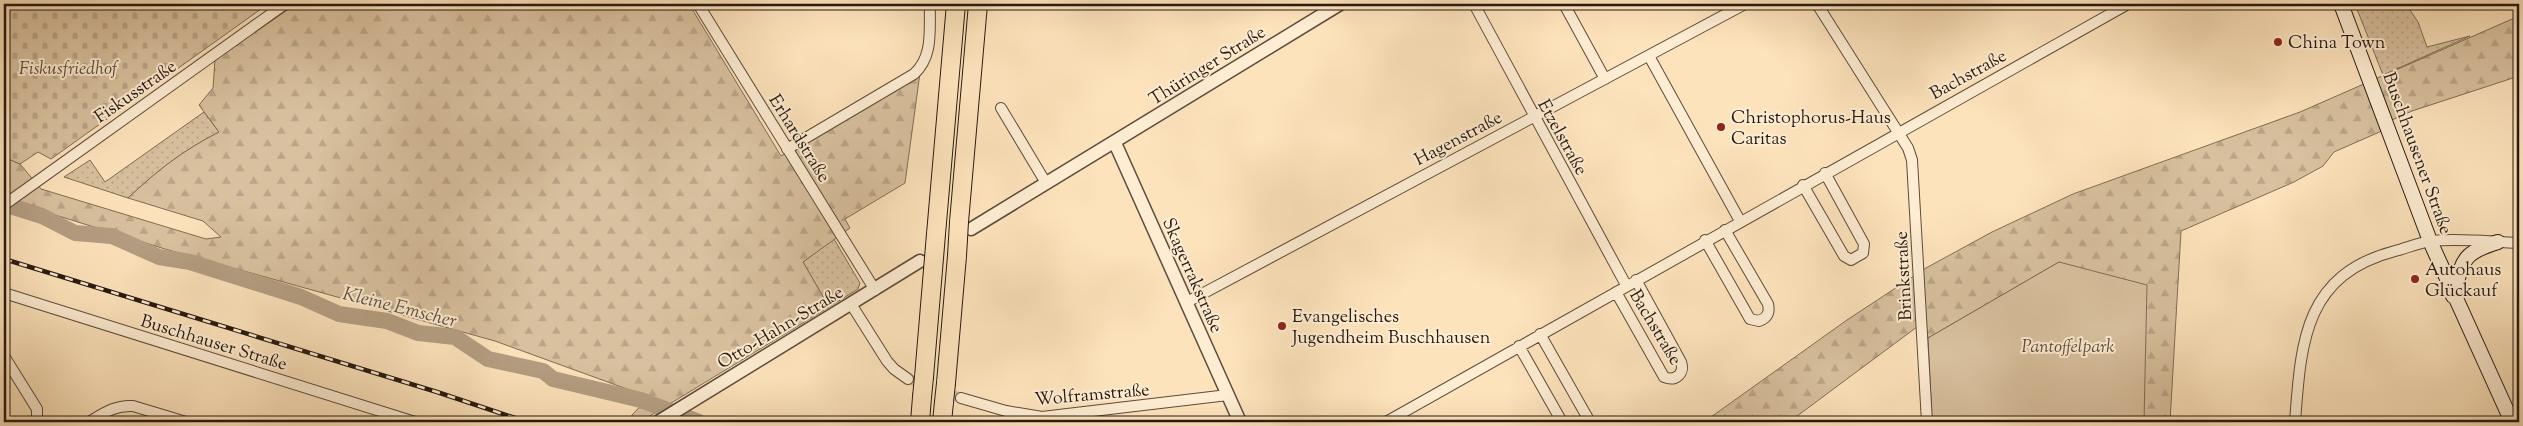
<svg xmlns="http://www.w3.org/2000/svg" width="2523" height="426" viewBox="0 0 2523 426" font-family="'Sorts Mill Goudy',serif">
  <style>
    .grass { fill: url(#grass-dots); stroke: #806d58 }
    .forest { fill: url(#forest-firs); stroke: #806d58 }
    .cemetery { fill: url(#cemetery-stones); stroke: #806d58 }
    .green { fill: #d9c19f; stroke: #806d58 }
    .lines { fill: none; stroke-linecap: round; stroke-linejoin: round }
    .river { stroke: #b49e82; stroke-width: 16 }
    .minor-tunnel { stroke: #d2bb9a; stroke-width: 10; stroke-dasharray: 10 5; stroke-linecap: butt }
    .minor-casing { stroke: #5c4c3b; stroke-width: 12 }
    .tertiary-casing { stroke: #5c4c3b; stroke-width: 15 }
    .secondary-casing { stroke: #271910; stroke-width: 16 }
    .motorway-casing { stroke: #271910; stroke-width: 20 }
    .minor { stroke: #feedd3; stroke-width: 10 }
    .tertiary { stroke: #feedd3; stroke-width: 12 }
    .secondary { stroke: #feedd3; stroke-width: 14 }
    .motorway { stroke: #fde3bc; stroke-width: 18 }
    .rail-casing { stroke: #271910; stroke-width: 4.5 }
    .rail { stroke: #feedd3; stroke-width: 2.5; stroke-dasharray: 8; stroke-linecap: butt }
    .motorway-bridge-casing { stroke: #271910; stroke-width: 20; stroke-linecap: butt }
    .motorway-bridge { stroke: #fde3bc; stroke-width: 18 }
    .poi-dot { fill: #8f2418; stroke: #feedd3; stroke-width: 2 }
    .labels { text-anchor: middle; stroke-width: 4; stroke-linejoin: round; paint-order: stroke }
    .poi-label { font-size: 18px; fill: #271910; stroke: #feedd3; text-anchor: start }
    .street-label { font-size: 18px; fill: #271910; stroke: #feedd3 }
    .park-label { font-size: 18px; font-style: italic; fill: #5c4b3b; stroke: #feedd3 }
    .water-label { font-size: 19px; font-style: italic; fill: #5f4e3e; stroke: #feedd3 }
  </style>
  <defs>
    <pattern id="grass-dots" width="8" height="8" patternUnits="userSpaceOnUse" patternTransform="scale(1.25)"><rect width="8" height="8" fill="#d9c19f"/><path d="M2 2h.1M6 6h.1" fill="none" stroke="#baa588" stroke-width="1.8" stroke-linecap="round"/></pattern>
    <pattern id="forest-firs" width="22" height="20" patternUnits="userSpaceOnUse" patternTransform="scale(1.25)"><rect width="22" height="20" fill="#d9c19f"/><path d="M5 1l3.5 6h-7zM16 11l3.5 6h-7z" fill="#baa588"/></pattern>
    <pattern id="cemetery-stones" width="16" height="16" patternUnits="userSpaceOnUse" patternTransform="scale(1.25)"><rect width="16" height="16" fill="#d9c19f"/><path d="M2 7V4a2 2 0 0 1 4 0v3zM10 15v-3a2 2 0 0 1 4 0v3z" fill="#baa588"/></pattern>
  </defs>
  <rect width="100%" height="100%" fill="#fde3bc"/>
  <filter id="stains"><feTurbulence type="fractalNoise" baseFrequency=".004" numOctaves="4"/><feColorMatrix values="0 0 0 0 .2 0 0 0 0 .09 0 0 0 0 .02 0 0 0 .5 -.17"/></filter>
  <radialGradient id="worn" r=".72"><stop offset=".6" stop-color="#630" stop-opacity="0"/><stop offset="1" stop-color="#630" stop-opacity=".3"/></radialGradient>
  <path class="grass" d="M2355 4H2406L2418 22 2427 47 2470 36 2383 75Z
    M204 112 219 132C182 151 158 170 128 198L64 177 90 160 105 182Z
    M834 239 860 283 858 289 829 307 803 262Z"/>
  <path class="forest" d="M296 4H689L781 156 920 73 905 183 845 219 850 228 803 262 829 307 640 422H631L632 415 649 397 495 341 165 249 23 205 4 215V157L20 164 41 189 206 239 221 237 203 221 128 198C158 170 182 151 219 132L199 105 213 88 215 60Z
    M2519 16V76L2412 111 2383 124 2384 130 2334 152 2323 166 2294 182 2181 231 2170 422H2142L2059 262 1928 338 1925 321 1789 422H1704L1847 320 1926 268 1992 232 2073 194 2300 112Z"/>
  <path class="cemetery" d="M4 4H268L51 159 38 152 20 164 4 157Z"/>
  <path class="green" d="M2059 262 2147 285 2144 422H1932L1928 338Z"/>
  <g class="lines">
    <path class="river" d="M4 204 42 216 75 233 112 236 159 257 190 262 301 297 339 314 387 321 418 333 455 337 488 359 543 371 553 379 641 400 699 422"/>
    <path class="minor-tunnel" d="M908 379 961 398"/>
    <defs>
      <path id="minor" d="M698 4 875 290
        M1474 4 1626 285
        M1564 4 1605 79
        M1817 4 1908 148 1912 160 1927 422
        M1649 56 1740 221
        M1001 108 1046 183
        M787 149 914 74C934 56 929 29 930 4
        M1803 185 1844 256 1851 260 1863 253 1864 244 1825 173
        M4 205 285 4
        M1705 240 1750 319 1759 321C1767 318 1770 313 1768 304L1725 230
        M1616 292 1664 377C1676 382 1685 373 1681 362L1636 280
        M4 293 415 422
        M1187 302 1745 4
        M851 304 887 361 894 369 908 379
        M1540 334 1590 422
        M1519 346 1562 422
        M4 356 37 409V422
        M961 398 1006 411 1042 417 1228 395
        M89 422C104 413 115 405 133 406L186 422
        M1386 422 2128 4
        M2295 422C2301 342 2304 275 2395 251 2407 248 2420 242 2432 241 2461 238 2490 242 2519 243"/>
      <path id="tertiary" d="M1115 143 1240 422
        M971 229 1340 4
        M658 422 920 261"/>
      <path id="secondary" d="M2341 4 2430 241 2512 422
        M2453 296C2463 261 2461 253 2498 242"/>
      <path id="motorway" d="M959 222 978 4
        M936 234 956 4
        M924 377 933 270
        M946 383 957 256
        M920 422 922 397
        M942 422 944 402"/>
    </defs>
    <use href="#minor" class="minor-casing"/>
    <use href="#tertiary" class="tertiary-casing"/>
    <use href="#secondary" class="secondary-casing"/>
    <use href="#motorway" class="motorway-casing"/>
    <use href="#minor" class="minor"/>
    <use href="#tertiary" class="tertiary"/>
    <use href="#secondary" class="secondary"/>
    <use href="#motorway" class="motorway"/>
    <defs>
      <path id="rail" d="M4 259 437 392 527 422"/>
    </defs>
    <use href="#rail" class="rail-casing"/>
    <use href="#rail" class="rail"/>
    <defs>
      <path id="motorway-bridge" d="M957 256 959 222
        M933 270 936 234
        M922 397 924 377
        M944 402 946 383"/>
    </defs>
    <use href="#motorway-bridge" class="motorway-bridge-casing"/>
    <use href="#motorway-bridge" class="motorway-bridge"/>
  </g>
  <g class="poi-dot">
    <circle cx="2278" cy="42" r="5"/>
    <circle cx="1721" cy="127" r="5"/>
    <circle cx="2415" cy="279" r="5"/>
    <circle cx="1282" cy="326" r="5"/>
  </g>
  <g class="labels">
    <g class="poi-label">
      <text x="2288" y="48">China Town</text>
      <text x="1731" y="123">Christophorus-Haus<tspan x="1731" dy="21">Caritas</tspan></text>
      <text x="2425" y="275">Autohaus<tspan x="2425" dy="21">Glückauf</tspan></text>
      <text x="1292" y="322">Evangelisches<tspan x="1292" dy="21">Jugendheim Buschhausen</tspan></text>
    </g>
    <g class="street-label">
      <text transform="translate(1207 65) rotate(-32)" y="6">Thüringer Straße</text>
      <text transform="translate(1968 74) rotate(-29)" y="6">Bachstraße</text>
      <text transform="translate(135 91) rotate(-35)" y="6">Fiskusstraße</text>
      <text transform="translate(1563 137) rotate(61)" y="6">Etzelstraße</text>
      <text transform="translate(800 138) rotate(58)" y="6">Erhardstraße</text>
      <text transform="translate(1458 138) rotate(-28)" y="6">Hagenstraße</text>
      <text transform="translate(2418 153) rotate(70)" y="6">Buschhausener Straße</text>
      <text transform="translate(1193 275) rotate(66)" y="6">Skagerrakstraße</text>
      <text transform="translate(1903 276) rotate(-93)" y="6">Brinkstraße</text>
      <text transform="translate(780 327) rotate(-31)" y="6">Otto-Hahn-Straße</text>
      <text transform="translate(1656 327) rotate(59)" y="6">Bachstraße</text>
      <text transform="translate(214 342) rotate(17)" y="6">Buschhauser Straße</text>
      <text transform="translate(1092 394) rotate(-5)" y="6">Wolframstraße</text>
    </g>
    <g class="park-label">
      <text x="68" y="74">Fiskusfriedhof</text>
      <text x="2068" y="352">Pantoffelpark</text>
    </g>
    <g class="water-label">
      <text transform="translate(400 306) rotate(14)" y="7">Kleine Emscher</text>
    </g>
  </g>
  <rect width="2523" height="426" fill="none" stroke="#fde3bc" stroke-width="20"/>
  <rect x="5" y="5" width="2513" height="416" fill="none" stroke="#271910" stroke-width="2.5"/>
  <rect x="10" y="10" width="2503" height="406" fill="none" stroke="#271910"/>
  <rect width="100%" height="100%" filter="url(#stains)"/>
  <rect width="100%" height="100%" fill="url(#worn)"/>
</svg>
